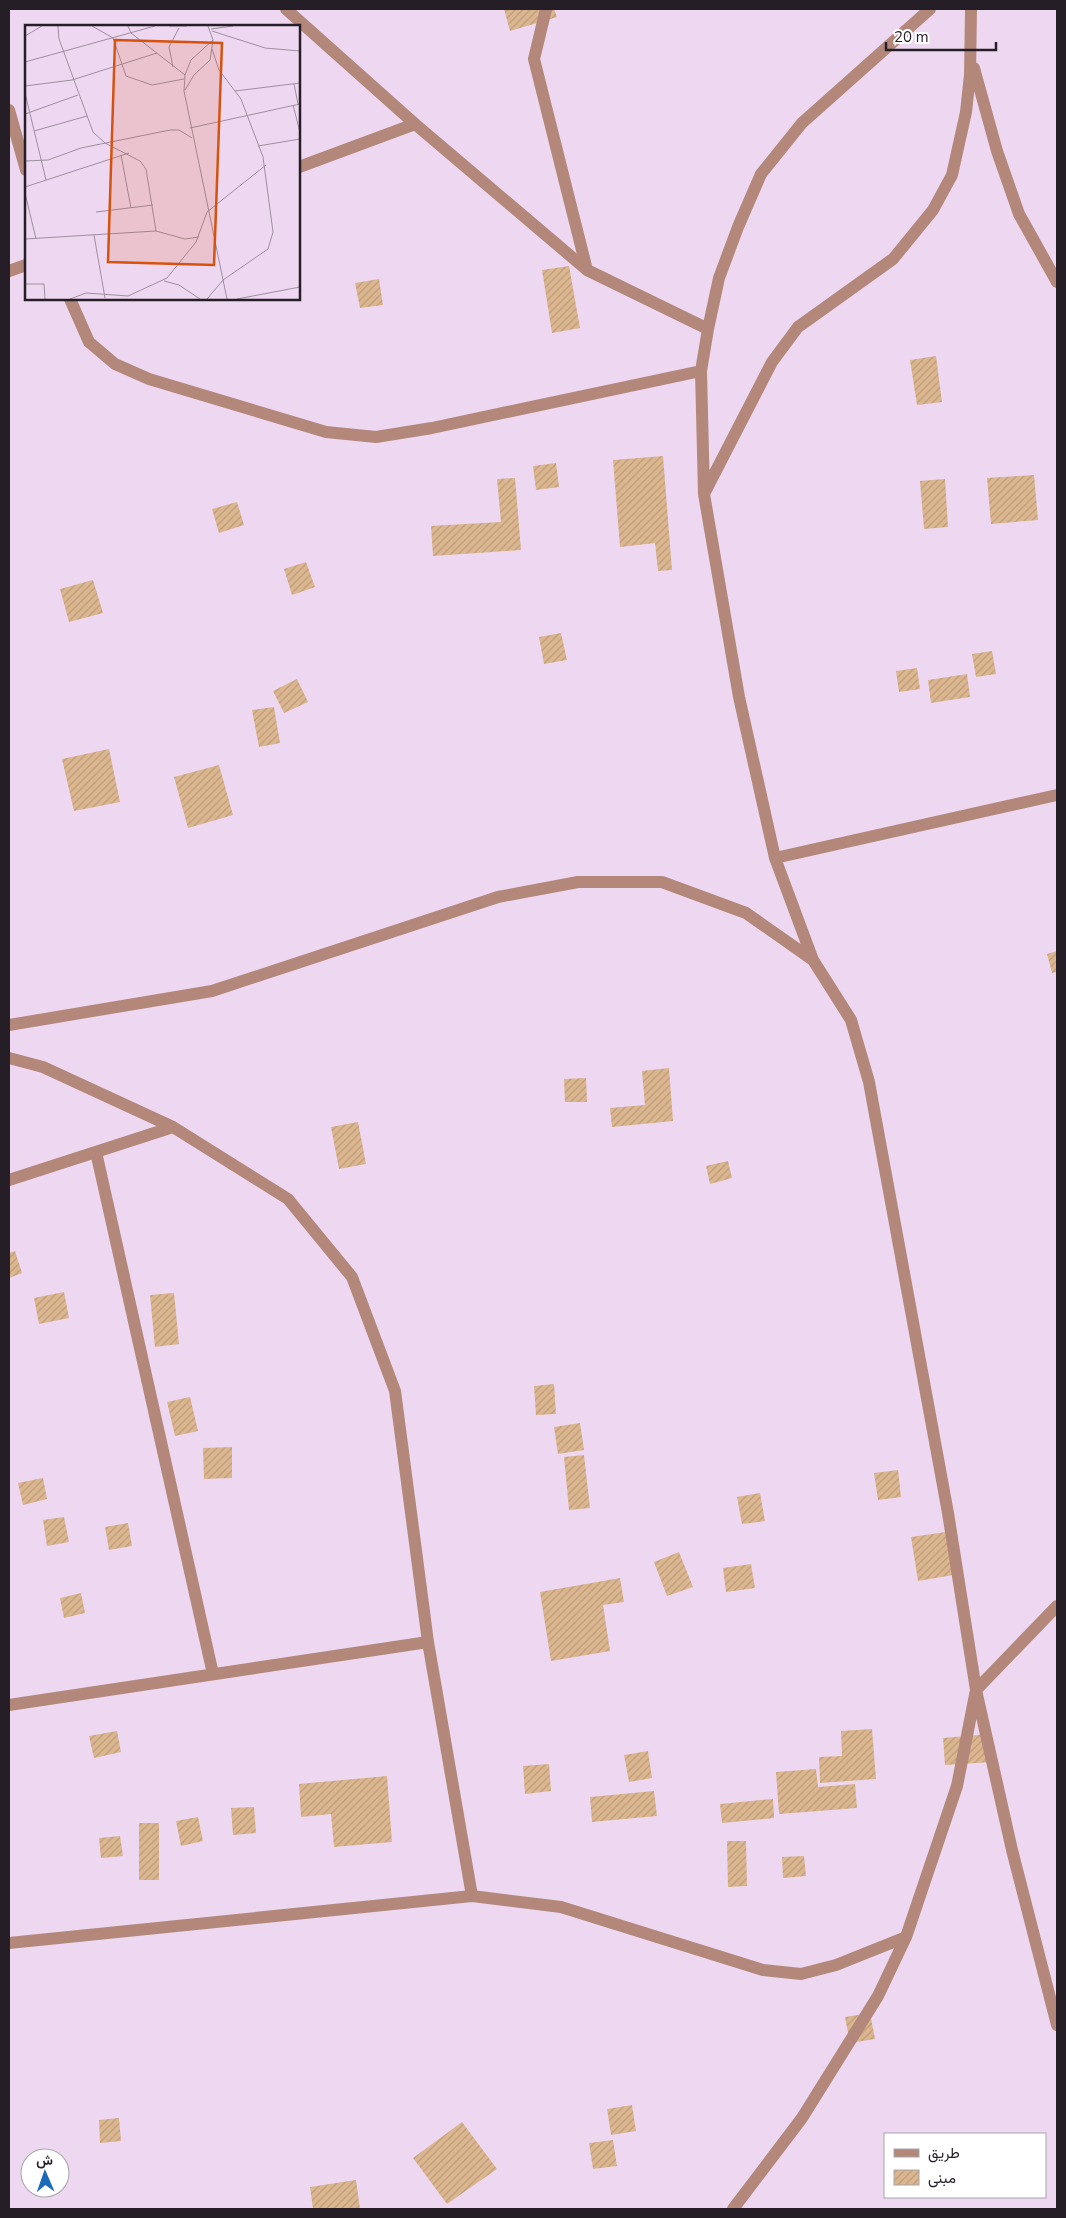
<svg xmlns="http://www.w3.org/2000/svg" width="1066" height="2218" viewBox="0 0 1066 2218" font-family="'Nunito Sans',Vazirmatn,sans-serif">
  <style>
    .building { fill: url(#building-hatch) }
    .lines { fill: none; stroke-linecap: round; stroke-linejoin: round }
    .street { stroke: #b3887a; stroke-width: 12 }
    .inset-road { fill: none; stroke: #9e8ea0; stroke-width: 1 }
    .view { fill: #d5530f; fill-opacity: 0.15; stroke: #d5530f; stroke-width: 2.5 }
    .inset-edge { fill: none; stroke: #261e27; stroke-width: 2.5 }
  </style>
  <defs>
    <pattern id="building-hatch" width="6" height="6" patternUnits="userSpaceOnUse" patternTransform="scale(1.25)"><rect width="6" height="6" fill="#dbb68f"/><path d="M-1 1l2-2M0 6l6-6M5 7l2-2" fill="none" stroke="#bc9c7b"/></pattern>
  </defs>
  <rect width="100%" height="100%" fill="#eed8f1"/>
  <path class="building" d="M504 9H554L557 17 510 31Z
    M569 266 580 328 552 333 542 270Z
    M379 279 383 305 360 308 355 283Z
    M936 356 942 402 917 405 910 360Z
    M663 456 672 570 658 571 655 543 620 547 613 460Z
    M556 463 559 487 536 490 533 466Z
    M1034 475 1038 520 991 524 987 478Z
    M515 478 521 550 433 556 431 526 501 522 497 479Z
    M945 479 948 527 924 529 920 481Z
    M237 502 244 525 219 533 212 509Z
    M306 562 315 587 292 595 284 569Z
    M93 580 103 613 69 622 60 589Z
    M561 633 567 660 544 664 539 637Z
    M992 651 996 674 976 677 972 654Z
    M917 668 920 689 899 692 896 671Z
    M967 674 970 697 931 703 928 680Z
    M297 679 308 702 284 713 273 691Z
    M274 707 280 743 259 747 252 710Z
    M109 749 120 802 74 811 62 759Z
    M219 765 233 815 188 828 174 777Z
    M1057 951V972L1052 973 1047 954Z
    M669 1068 673 1121 612 1127 610 1108 645 1105 642 1071Z
    M586 1078 587 1102H565L564 1079Z
    M358 1122 366 1164 339 1169 331 1127Z
    M728 1161 732 1178 710 1184 706 1166Z
    M15 1251 22 1273 9 1278V1253Z
    M64 1292 69 1318 39 1324 34 1298Z
    M174 1293 179 1344 155 1347 150 1295Z
    M554 1384 556 1414 536 1415 534 1386Z
    M190 1397 198 1431 175 1436 167 1402Z
    M580 1423 584 1450 558 1454 554 1427Z
    M232 1447V1478L204 1479 203 1448Z
    M584 1455 590 1508 569 1510 564 1457Z
    M898 1470 901 1497 878 1500 874 1473Z
    M43 1478 47 1499 23 1505 18 1483Z
    M760 1493 765 1521 742 1524 737 1497Z
    M64 1517 69 1542 47 1546 43 1520Z
    M128 1523 132 1546 109 1550 105 1527Z
    M946 1532 953 1575 918 1581 911 1537Z
    M679 1552 693 1587 667 1596 654 1562Z
    M751 1564 755 1588 726 1592 723 1568Z
    M620 1578 624 1602 603 1605 610 1651 551 1661 540 1592Z
    M81 1593 85 1613 64 1618 60 1598Z
    M872 1729 876 1779 820 1783 819 1757 842 1756 841 1731Z
    M117 1731 121 1752 94 1758 89 1736Z
    M989 1734 992 1762 945 1765 943 1738Z
    M648 1751 652 1778 629 1782 624 1755Z
    M549 1764 551 1791 525 1794 523 1766Z
    M816 1769 818 1787 855 1784 857 1808 779 1814 776 1772Z
    M387 1776 392 1842 334 1847 331 1814 301 1817 299 1784Z
    M654 1791 657 1816 592 1822 590 1797Z
    M773 1799 774 1818 722 1823 720 1804Z
    M254 1807 256 1833 233 1835 231 1808Z
    M198 1817 203 1841 181 1846 176 1821Z
    M139 1823H159V1880H139Z
    M120 1836 123 1856 101 1858 99 1838Z
    M727 1841H746L747 1886 728 1887Z
    M804 1856 806 1876 783 1878 782 1857Z
    M870 2013 875 2039 850 2043 845 2017Z
    M632 2105 636 2131 611 2135 607 2109Z
    M119 2118 121 2141 100 2143 99 2120Z
    M462 2122 497 2169 447 2204 413 2158Z
    M613 2140 617 2166 593 2169 589 2143Z
    M356 2180 360 2209H313L310 2187Z"/>
  <g class="lines">
    <path class="street" d="M286 9 415 124 587 270 708 329
      M546 9 534 59 587 270
      M930 9 802 123 761 174 738 227 719 278 708 329 701 371 704 494 739 697 775 858 813 960 851 1020 869 1082 948 1513 976 1690 1012 1850 1057 2025
      M974 68 997 151 1019 214 1057 282
      M9 110 26 170
      M299 167 415 124
      M9 271 26 265
      M70 299 89 342 115 364 149 379 326 432 376 437 432 428 701 371
      M705 492 772 362 798 327 893 259 933 210 952 175 966 112 970 75 971 9
      M775 858 1057 795
      M9 1025 212 991 498 897 578 882H662L746 913 813 960
      M9 1058 43 1067 173 1127 288 1199 352 1277 395 1391 428 1642 472 1896
      M96 1152 213 1674
      M9 1180 173 1127
      M9 1705 428 1642
      M9 1943 472 1896 561 1907 763 1970 801 1974 836 1965 906 1937
      M733 2209 802 2118 878 1996 906 1937 957 1786 976 1690 1057 1606"/>
  </g>
  <g transform="translate(25 25)">
    <rect width="275" height="275" fill="#eed8f1"/>
    <path class="inset-road" d="M33 1 34 14 68 107 80 118 115 136 121 144 131 206M67 1 88 13 101 51 127 60 159 54M103 1 106 8 160 50M144 1H162M186 4 208 1M187 6 240 23 275 26M0 11 17 1M188 15 166 35 160 50 159 66 202 274M0 37 130 1M148 42 144 22 154 3M269 59 273 79M0 61 47 55 132 28M160 65 169 50 185 35 188 15 183 1M210 66 275 58M0 68 21 155M268 80 275 107M0 89 53 70M165 103 275 79M9 106 62 91M233 121 275 114M96 130 106 183M0 136 23 135 56 123 145 105H154L167 113M0 162 104 128M0 168 11 214M71 187 128 180M69 210 80 273M0 214 131 206 160 214 174 212M139 256 154 260 175 274M0 259H19L20 274M45 274 61 268 103 271 142 253 171 217 182 187 241 140M182 274 198 255 243 224 248 207 238 132 216 74 194 45 187 24M212 274 275 262"/>
    <path class="view" d="M90 15 197 18 189 240 83 237Z"/>
    <rect width="275" height="275" class="inset-edge"/>
  </g>
  <rect width="1066" height="2218" fill="none" stroke="#261e27" stroke-width="20"/>
  <rect x="884" y="2133" width="162" height="65" fill="#ffffff" stroke="#a8a5a9"/>
  <rect x="894" y="2149" width="25" height="8" fill="#b3887a" stroke="#a8a5a9"/>
  <text x="928" y="2158" font-size="15" fill="#261e27">طريق</text>
  <rect x="894" y="2170" width="25" height="15" fill="url(#building-hatch)" stroke="#a8a5a9"/>
  <text x="928" y="2183" font-size="15" fill="#261e27">مبنى</text>
  <g transform="translate(45 2173) rotate(358)"><circle r="24" fill="#ffffff" stroke="#a8a5a9"/>
  <path d="M0-4L9 19L0 12L-9 19Z" fill="#1c6ab9"/>
  <text y="-8" font-size="14" font-weight="bold" text-anchor="middle" fill="#261e27">ش</text>
  </g>
  <path d="M886 42v8h110v-8" fill="none" stroke="#261e27" stroke-width="2.5"/>
  <text x="894" y="42" font-size="15" fill="#261e27" stroke="#ffffff" stroke-width="4" paint-order="stroke">20 m</text>
</svg>
